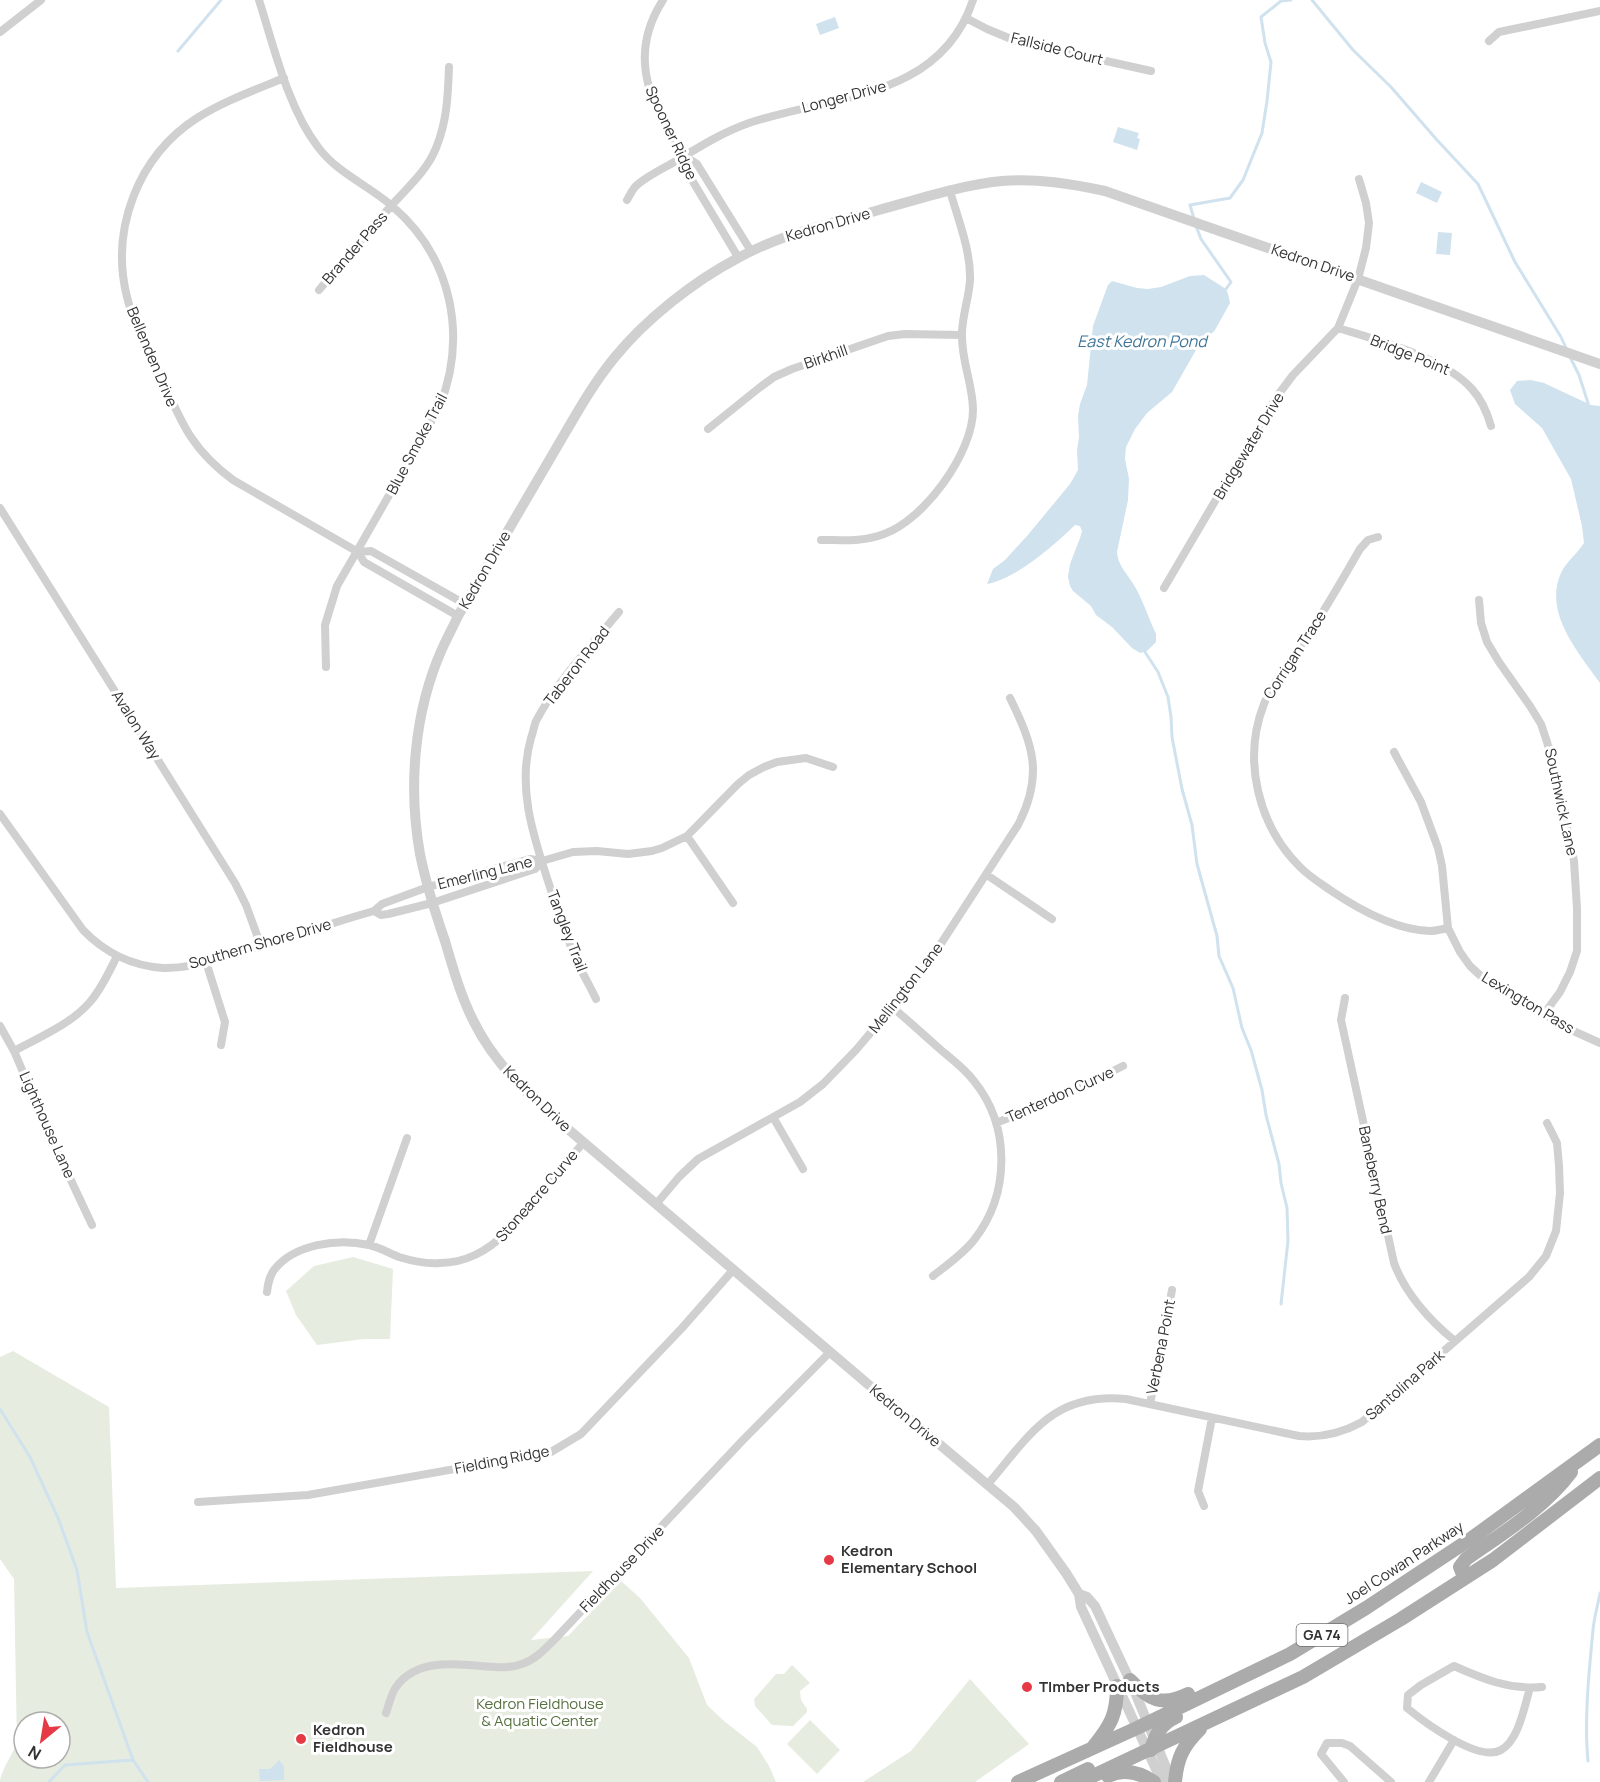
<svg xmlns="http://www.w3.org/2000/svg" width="1600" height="1782" viewBox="0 0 1600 1782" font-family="Manrope,sans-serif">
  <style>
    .green { fill: #e6ecdf; fill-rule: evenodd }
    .water { fill: #cfe2ee }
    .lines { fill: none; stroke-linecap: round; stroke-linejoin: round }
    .stream { stroke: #cfe2ee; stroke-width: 3 }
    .minor { stroke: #d0d0d0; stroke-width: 8 }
    .tertiary { stroke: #d0d0d0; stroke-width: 10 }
    .primary { stroke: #ababab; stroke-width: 14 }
    .poi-dot { fill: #e63946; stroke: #fff; stroke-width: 2 }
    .labels { text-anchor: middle; stroke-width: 6; stroke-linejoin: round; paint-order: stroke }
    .shield { fill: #fff; stroke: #707070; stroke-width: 1.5 }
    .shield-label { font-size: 14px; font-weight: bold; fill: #333 }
    .street-label { font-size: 15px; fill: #333; stroke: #fff }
    .poi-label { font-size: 15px; font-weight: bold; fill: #333; stroke: #fff; text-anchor: start }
    .park-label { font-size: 15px; fill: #56703f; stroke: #fff }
    .water-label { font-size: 16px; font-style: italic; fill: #3f7597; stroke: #fff }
  </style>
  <rect width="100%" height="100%" fill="#fff"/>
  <path class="green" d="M353 1257 393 1269 390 1339H364L317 1345 296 1315 286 1291 314 1266Z
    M13 1351 109 1407 116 1588 593 1571 531 1640 568 1636 621 1581 640 1598 689 1658 707 1705 724 1721 757 1747 769 1766 776 1782H0C0 1773 12 1754 17 1744L14 1579 0 1559V1357ZM24 1722H60V1758H24Z
    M792 1665 810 1683 800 1691 801 1700 807 1709V1712L793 1726 772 1725 755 1706 754 1699 776 1674H784Z
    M970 1679 1029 1744 975 1782H863L911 1751Z
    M810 1720 840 1750 817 1774 787 1744Z"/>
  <path class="water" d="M835 17 839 28 820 35 816 24Z
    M1118 127 1139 133 1137 138 1140 139 1137 150 1113 142Z
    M1421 182 1442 192 1437 203 1416 193Z
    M1438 232 1452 233 1450 255 1436 254Z
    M1204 275 1226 289 1228 294 1230 303 1215 330 1196 350 1172 392 1147 413 1135 429 1126 447 1125 459 1129 479 1128 500 1117 552C1118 565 1125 571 1132 582 1142 597 1148 617 1156 634V642L1147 651 1140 653 1132 648 1112 627 1096 615 1091 606 1073 591 1070 586 1068 577 1070 564 1080 538 1082 531 1080 526 1075 525C1053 546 1016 579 987 584L993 569 1005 560 1027 536 1070 484 1078 470 1077 450 1079 437 1078 416 1080 404 1087 385 1093 326 1108 285 1112 281 1137 288 1148 289 1161 287 1190 276Z
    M1531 380 1544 383 1591 405 1600 406V683C1579 653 1543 613 1561 573 1566 562 1577 554 1584 543L1582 526 1571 479 1542 428 1515 404 1510 390 1517 381Z
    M279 1760 284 1766V1780L260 1781 259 1769H270Z"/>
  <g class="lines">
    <path class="stream" d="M1312 0 1353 50 1391 87 1437 140 1478 184 1515 262 1561 337 1566 348
      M178 51 221 0
      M1194 219 1190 205 1230 198 1243 180 1262 133 1267 101 1271 62 1265 43 1261 17 1281 1 1291 0
      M1196 226 1201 239 1231 282 1226 289
      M1570 357 1579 375 1588 403
      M1145 652 1158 672 1168 697 1171 717 1172 737 1182 789 1192 825 1197 864 1217 936 1219 956 1233 988 1242 1028 1251 1050 1262 1090 1266 1115 1279 1164 1281 1183 1287 1208 1288 1241 1281 1304
      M0 1409 30 1457 58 1518 77 1570 87 1632 133 1760 148 1782
      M1588 1761C1584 1719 1589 1672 1593 1630 1594 1617 1598 1605 1600 1593
      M49 1782 65 1765 133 1760"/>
    <path class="minor" d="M259 0C274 47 288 108 318 147 337 173 368 185 392 206 452 257 468 336 439 408L337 586 325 625 326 667
      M663 0C636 42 641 82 665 124 675 141 683 150 686 170L738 257
      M966 18 987 29 1016 41 1151 71
      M0 32 41 0
      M1489 41 1499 32 1600 11
      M284 78C255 90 224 101 197 118 138 156 110 229 127 297 133 322 146 345 157 368 180 417 187 446 233 480L358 552 364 562 458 616
      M684 156 697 164 751 251
      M627 200C630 195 633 188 637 185 647 176 664 168 676 161 699 147 723 132 749 123 832 95 940 100 973 0
      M319 290C343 262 366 234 391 206 407 188 427 171 436 148 447 122 448 95 449 67
      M1338 328C1377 340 1445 358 1472 389 1482 400 1487 412 1491 426
      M708 429 759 388 774 377 792 369 888 336 905 334 962 335
      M0 508 235 883 246 905 261 946
      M1378 537 1368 540 1360 549C1343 578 1327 607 1308 635 1293 658 1274 678 1264 704 1242 760 1258 826 1301 868 1309 876 1320 883 1330 890 1358 909 1395 930 1430 931 1436 931 1442 929 1448 928
      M821 540C843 540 863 542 884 534 924 520 973 453 973 410 973 385 961 360 962 334 962 316 969 298 970 280 971 251 958 219 950 191
      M358 552 371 551 465 604
      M1164 588 1275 399 1293 375 1338 328 1358 279 1366 248 1369 223 1366 203 1359 179
      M1479 600 1481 623 1487 642 1499 662 1530 706 1541 724 1547 742 1558 783 1574 861 1577 909V951L1570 972 1560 992 1544 1014
      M1394 752 1421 802 1438 848 1442 866 1448 928 1460 952 1470 966 1483 978 1569 1029 1600 1043
      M0 814 83 930C104 952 132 966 163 968 188 969 211 960 234 954 281 941 327 924 374 911L382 904 428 887 530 859 542 861 573 852 597 851 628 854 652 851 662 848 687 836 738 784 749 775 764 767 777 762 806 758 833 767
      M687 836 733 903
      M987 875 1052 919
      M374 911 381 915 388 914 432 903 535 869 542 861
      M206 962 225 1022 221 1045
      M1345 998 1341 1020 1394 1263C1405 1293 1430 1321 1455 1341
      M596 999C589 984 580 970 574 954 564 930 556 906 548 881 533 835 517 787 531 738 533 733 534 726 536 721 557 681 590 647 619 612
      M892 1007C909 1021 925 1036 941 1050 953 1060 965 1069 974 1081 1011 1127 1010 1194 974 1240 963 1254 947 1265 933 1276
      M0 1026 14 1051 53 1142 92 1225
      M14 1051C40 1037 71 1024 90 1002 102 988 109 972 117 956
      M773 1117 803 1169
      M996 1123 1060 1097 1123 1066
      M657 1203 679 1177 698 1159 800 1102 823 1084 856 1050 921 973 931 959 1018 825C1044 775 1033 745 1010 698
      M369 1245 407 1138
      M267 1292C268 1284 269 1277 274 1270 294 1244 338 1238 369 1245 379 1247 389 1253 399 1257 412 1261 426 1264 440 1263 465 1263 488 1251 505 1233L584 1142
      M1150 1404 1172 1290
      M988 1484C1030 1435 1053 1392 1126 1399L1299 1436C1322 1438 1342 1433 1362 1422L1529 1277 1546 1256 1556 1231 1560 1193 1559 1166 1557 1143 1547 1123
      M198 1502 308 1495 551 1452 581 1434 682 1328 733 1270
      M1204 1506 1198 1491 1212 1418
      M1530 1688C1524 1707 1519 1740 1501 1750 1479 1763 1424 1722 1407 1708L1408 1695 1421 1685 1454 1666C1483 1679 1510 1690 1542 1687
      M386 1713C389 1705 391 1694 396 1687 415 1660 451 1663 481 1666 495 1667 508 1669 522 1664 536 1659 545 1649 555 1639L743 1440 830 1352
      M1344 1782 1321 1754 1327 1743H1342L1350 1746 1391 1782
      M1429 1782 1454 1740"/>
    <path class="tertiary" d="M1079 1594 1087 1597 1095 1606 1132 1685 1172 1782
      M1162 1782 1081 1607 1079 1594 1066 1573 1036 1531 1014 1507 876 1391 542 1107C515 1082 490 1055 474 1022 461 997 453 968 445 941 435 912 426 884 420 854 408 787 414 712 442 649 447 638 453 627 458 616 490 562 522 507 554 452 573 420 591 386 615 357 646 319 694 281 738 258 781 234 832 223 879 210 919 199 961 185 1002 181 1037 178 1072 184 1105 191L1600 364"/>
    <path class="primary" d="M1469 1575 1462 1572 1460 1567 1466 1559C1503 1533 1544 1508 1571 1472
      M1130 1680C1149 1700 1162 1707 1188 1694
      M1094 1746C1111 1725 1117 1714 1117 1686
      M1151 1750C1155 1735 1161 1724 1176 1717
      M1108 1776C1124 1768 1139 1772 1154 1782
      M1018 1782 1137 1728 1290 1654 1366 1608 1472 1538 1600 1445
      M1061 1782 1088 1769
      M1080 1782 1303 1677 1401 1619 1493 1560 1600 1478
      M1175 1782C1177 1758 1183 1746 1200 1729"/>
  </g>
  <g class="poi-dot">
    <circle cx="829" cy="1560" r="6"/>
    <circle cx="1027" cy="1687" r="6"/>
    <circle cx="301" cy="1739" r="6"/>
  </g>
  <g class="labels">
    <rect class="shield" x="1296.5" y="1624" width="51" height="22" rx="4.5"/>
    <g class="shield-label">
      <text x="1322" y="1640">GA 74</text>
    </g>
    <g class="street-label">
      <text transform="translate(1057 49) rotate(14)" y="5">Fallside Court</text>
      <text transform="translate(844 97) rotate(-15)" y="5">Longer Drive</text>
      <text transform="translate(671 133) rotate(65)" y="5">Spooner Ridge</text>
      <text transform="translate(828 225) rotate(-16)" y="5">Kedron Drive</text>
      <text transform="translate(355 248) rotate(-49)" y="5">Brander Pass</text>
      <text transform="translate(1313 263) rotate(19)" y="5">Kedron Drive</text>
      <text transform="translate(1410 355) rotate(22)" y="5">Bridge Point</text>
      <text transform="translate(152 357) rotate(67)" y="5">Bellenden Drive</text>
      <text transform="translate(826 357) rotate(-19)" y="5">Birkhill</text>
      <text transform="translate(417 444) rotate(-62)" y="5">Blue Smoke Trail</text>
      <text transform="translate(1249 446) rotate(-59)" y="5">Bridgewater Drive</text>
      <text transform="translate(485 570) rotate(-60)" y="5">Kedron Drive</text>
      <text transform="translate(1295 655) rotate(-57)" y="5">Corrigan Trace</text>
      <text transform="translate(577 666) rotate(-52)" y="5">Taberon Road</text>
      <text transform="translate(136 725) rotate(58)" y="5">Avalon Way</text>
      <text transform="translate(1561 802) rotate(78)" y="5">Southwick Lane</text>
      <text transform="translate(485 873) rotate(-14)" y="5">Emerling Lane</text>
      <text transform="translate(567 931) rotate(69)" y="5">Tangley Trail</text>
      <text transform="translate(260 944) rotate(-16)" y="5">Southern Shore Drive</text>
      <text transform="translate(906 988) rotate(-52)" y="5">Mellington Lane</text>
      <text transform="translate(1528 1003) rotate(31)" y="5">Lexington Pass</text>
      <text transform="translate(1060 1095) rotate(-24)" y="5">Tenterdon Curve</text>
      <text transform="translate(537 1099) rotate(44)" y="5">Kedron Drive</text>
      <text transform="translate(47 1125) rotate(66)" y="5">Lighthouse Lane</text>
      <text transform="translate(1375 1180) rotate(78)" y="5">Baneberry Bend</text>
      <text transform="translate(537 1196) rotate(-49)" y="5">Stoneacre Curve</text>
      <text transform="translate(1161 1347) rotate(-79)" y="5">Verbena Point</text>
      <text transform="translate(1405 1385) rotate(-41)" y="5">Santolina Park</text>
      <text transform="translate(905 1416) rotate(40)" y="5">Kedron Drive</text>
      <text transform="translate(502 1460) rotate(-11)" y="5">Fielding Ridge</text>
      <text transform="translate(1404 1563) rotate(-33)" y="5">Joel Cowan Parkway</text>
      <text transform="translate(622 1569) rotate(-46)" y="5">Fieldhouse Drive</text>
    </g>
    <g class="poi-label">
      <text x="841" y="1556">Kedron<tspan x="841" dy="17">Elementary School</tspan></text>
      <text x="1039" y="1692">TImber Products</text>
      <text x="313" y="1735">Kedron<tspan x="313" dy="17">Fieldhouse</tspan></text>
    </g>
    <g class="park-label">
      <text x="540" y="1709">Kedron Fieldhouse<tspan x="540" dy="17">&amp; Aquatic Center</tspan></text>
    </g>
    <g class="water-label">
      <text x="1142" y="347">East Kedron Pond</text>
    </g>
  </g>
  <g transform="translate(42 1740) rotate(210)"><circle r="28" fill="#ffffff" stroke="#adadad" stroke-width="1.5"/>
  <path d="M0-4.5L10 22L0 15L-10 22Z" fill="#e63946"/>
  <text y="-9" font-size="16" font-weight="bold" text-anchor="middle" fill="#333333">N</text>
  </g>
</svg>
